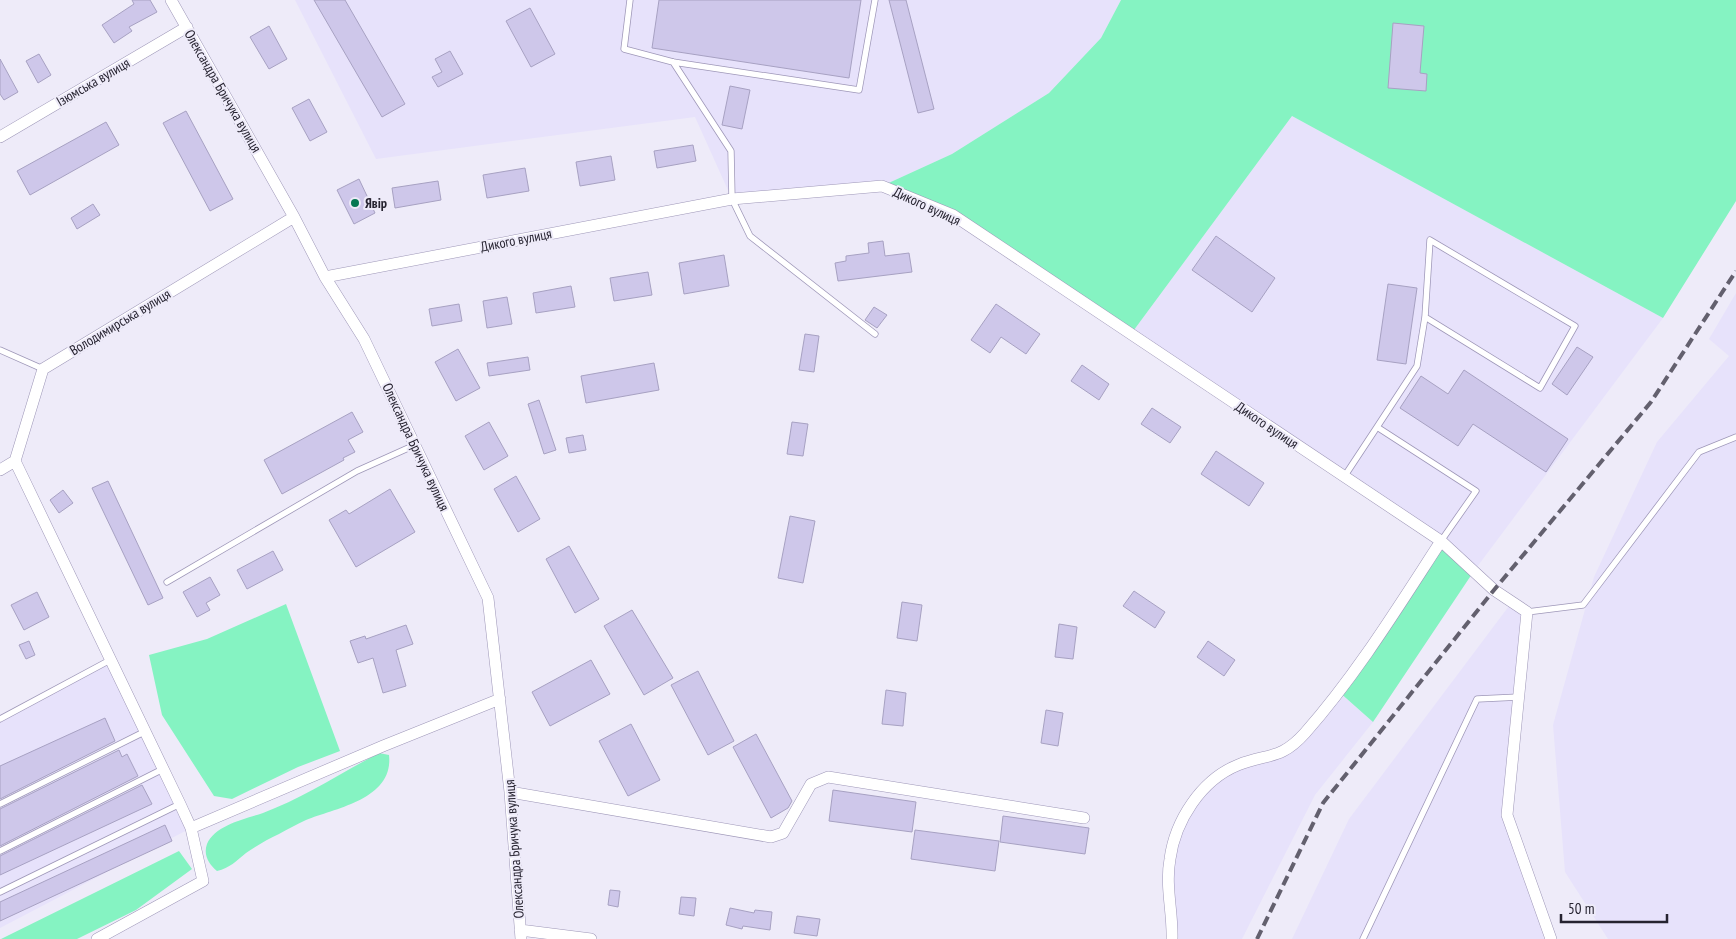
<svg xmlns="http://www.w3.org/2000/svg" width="1736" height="939" viewBox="0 0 1736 939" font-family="'PT Sans Narrow',sans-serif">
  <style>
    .built { fill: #e7e2fb }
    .green { fill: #85f3c2 }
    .building { fill: #cec7ea; stroke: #a7a1c2 }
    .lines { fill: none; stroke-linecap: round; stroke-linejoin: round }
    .service-casing { stroke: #9e97b8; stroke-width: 7 }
    .minor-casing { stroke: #9e97b8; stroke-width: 12 }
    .service { stroke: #fff; stroke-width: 5.5 }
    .minor { stroke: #fff; stroke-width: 11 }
    .rail { stroke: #63606e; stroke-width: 4; stroke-dasharray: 10 5; stroke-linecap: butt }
    .poi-dot { fill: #077853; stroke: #eeebf9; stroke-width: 2 }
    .labels { text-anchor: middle; stroke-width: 4; stroke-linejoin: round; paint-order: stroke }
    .street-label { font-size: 14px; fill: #262330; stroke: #eeebf9 }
    .poi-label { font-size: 14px; font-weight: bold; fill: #262330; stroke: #eeebf9; text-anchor: start }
  </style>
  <rect width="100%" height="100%" fill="#eeebf9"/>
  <path class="built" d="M295 0H1121L1101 38 1049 93 952 154 882 186 732 199 695 117 376 159Z
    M1292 116 1663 318 1474 571 1441 541 1131 334Z
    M1736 293V939H1608L1565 872 1553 725 1594 577 1657 442 1729 356 1709 339Z
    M1512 602 1527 612 1507 815 1544 939H1292L1349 819Z
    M112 659 191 828 0 928V718Z
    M1338 691 1373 722 1315 795 1242 939H1172L1169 886 1178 831 1214 778 1284 752Z"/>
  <path class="green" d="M1121 0H1736V201L1663 318 1292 116 1131 334 953 215 882 186 952 154 1049 93 1101 38Z
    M1441 541 1474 571 1373 722 1338 691Z
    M286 604 340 751 298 767 232 799 214 796 162 715 149 655 207 639Z
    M379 753 389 755C394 799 336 808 306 820 297 824 288 829 279 834 268 839 256 846 246 853 236 861 230 868 217 871 209 864 203 855 207 844 215 825 245 819 263 813 303 798 341 773 379 753Z
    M179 851 192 869 136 910 77 939H1Z"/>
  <path class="building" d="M132 0H150L157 12 129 27 132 31 114 43 102 25 134 4Z
    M314 0H345L405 104 382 117Z
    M659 0H861L849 78 652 48Z
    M889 0H906L934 109 918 113Z
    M530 8 555 54 531 67 506 21Z
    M1393 23 1424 26 1420 73 1427 74 1426 91 1388 88Z
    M269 26 287 59 269 69 250 37Z
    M450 51 463 74 438 87 432 77 442 72 435 59Z
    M39 54 51 75 38 83 26 61Z
    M0 59 18 92 4 100 0 94Z
    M730 86 750 90 742 129 722 125Z
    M309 99 327 132 310 141 292 108Z
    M186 111 233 199 210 211 163 123Z
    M106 122 119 145 30 195 17 171Z
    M693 145 696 161 657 168 654 151Z
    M611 156 615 180 580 186 576 162Z
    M525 168 529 191 487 198 483 175Z
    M359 179 375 213 354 224 337 190Z
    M438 181 441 200 395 208 392 188Z
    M93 204 100 215 77 229 71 218Z
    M1216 236 1275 278 1252 312 1192 270Z
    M883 241 885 256 909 253 912 272 838 281 835 263 846 261V256L869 253 868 243Z
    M724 255 729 286 684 294 679 263Z
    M648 272 652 295 614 301 610 278Z
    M1388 284 1417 288 1406 364 1377 360Z
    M571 286 575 307 536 313 533 293Z
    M507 297 512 324 487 328 483 301Z
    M459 304 462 321 432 326 429 309Z
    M996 304 1040 334 1026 354 1001 337 990 353 971 340Z
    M874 307 887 315 877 328 865 320Z
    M805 334 819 336 814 372 799 370Z
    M1577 347 1593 357 1567 395 1552 384Z
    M458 349 480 388 456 401 435 362Z
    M528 357 530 370 489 376 487 363Z
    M654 363 659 390 586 403 581 376Z
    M1082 365 1109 384 1099 400 1071 381Z
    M1464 370 1568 439 1546 472 1473 424 1458 446 1400 408 1421 376 1448 394Z
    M539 400 556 450 544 454 528 404Z
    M1152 408 1181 427 1170 443 1141 424Z
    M352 412 363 432 348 440 355 452 343 458 344 460 282 494 264 460Z
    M489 422 508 456 484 470 465 436Z
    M792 422 808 424 803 456 787 454Z
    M583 435 586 450 569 453 566 438Z
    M1216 451 1264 483 1249 506 1201 474Z
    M516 476 540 519 518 532 494 489Z
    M108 481 163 598 148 605 92 488Z
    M390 489 415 532 356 567 329 520 346 510 349 514Z
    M63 490 73 503 59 513 50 500Z
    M790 516 815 521 803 583 778 578Z
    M569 546 599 599 575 613 546 559Z
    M273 551 283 570 247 589 237 570Z
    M210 577 220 595 206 603 210 610 197 617 183 592Z
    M1134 591 1165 612 1155 628 1123 606Z
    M37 592 49 617 24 630 11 605Z
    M902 602 922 605 917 641 897 638Z
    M632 610 673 678 644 695 604 626Z
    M1059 624 1077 627 1073 659 1055 657Z
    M406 625 413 644 396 650 406 686 383 693 373 658 358 663 350 641 365 636 366 639Z
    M29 641 35 655 26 659 19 645Z
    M1208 641 1235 660 1224 676 1197 657Z
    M591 660 610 694 550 726 532 692Z
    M698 671 734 741 708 755 671 685Z
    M886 690 906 693 903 726 882 724Z
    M1046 710 1063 713 1058 746 1041 743Z
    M105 718 115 741 0 799V766Z
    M631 724 660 780 628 796 599 741Z
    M756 734 792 801 788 808 771 818 733 747Z
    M119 750 122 757 127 754 138 776 0 846V809Z
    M142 785 152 804 0 875V856Z
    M833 790 916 802 912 832 829 821Z
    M1003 816 1089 828 1085 854 1000 842Z
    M165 825 172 841 0 921V902Z
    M915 830 999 841 995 871 911 859Z
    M610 890 620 891 618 907 608 905Z
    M681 897 696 898 694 916 679 914Z
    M730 908 754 913 755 910 772 912 770 930 743 926 742 929 726 925Z
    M797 916 820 919 817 936 794 933Z"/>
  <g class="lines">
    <defs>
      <path id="service" d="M630 0 624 49 673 62 859 90 875 0
        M673 62 731 151 732 199 750 236 875 334
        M1425 317 1540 388 1575 326 1430 240 1425 317 1417 366 1377 427 1476 491 1441 541
        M0 350 43 369
        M1344 477 1377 427
        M167 582 357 471 415 445
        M1527 612 1583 605 1699 452 1736 437
        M0 719 112 659
        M0 804 144 732
        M0 851 163 769
        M0 892 180 804
        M1363 939 1477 699 1519 697"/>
      <path id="minor" d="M171 0 294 217 325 277 364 339 488 598 510 792 521 939
        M0 137 187 27
        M325 277 732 199 882 186 953 215 1441 541 1494 590 1527 612 1507 815 1551 939
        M15 461 180 804 191 828 203 881 97 939
        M0 470 15 461 43 369 294 217
        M510 792 771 837 783 833 811 784 828 777 1084 818
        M191 828 383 746 500 699
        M520 930 591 939
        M1172 939C1173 913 1165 886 1170 859 1175 821 1201 780 1238 765 1267 753 1280 761 1305 733 1357 674 1398 607 1441 541"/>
    </defs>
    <use href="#service" class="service-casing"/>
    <use href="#minor" class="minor-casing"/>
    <use href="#service" class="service"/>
    <use href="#minor" class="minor"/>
    <path class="rail" d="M1257 939 1323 803 1494 590 1651 402 1736 271"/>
  </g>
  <circle class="poi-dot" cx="355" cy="203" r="5"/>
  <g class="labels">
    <g class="street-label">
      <text transform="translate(93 82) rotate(-30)" y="5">Ізюмська вулиця</text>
      <text transform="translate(223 91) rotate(60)" y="5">Олександра Бричука вулиця</text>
      <text transform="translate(927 206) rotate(25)" y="5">Дикого вулиця</text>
      <text transform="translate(516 240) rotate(-11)" y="5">Дикого вулиця</text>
      <text transform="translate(120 322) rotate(-31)" y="5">Володимирська вулиця</text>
      <text transform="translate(1267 425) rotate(34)" y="5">Дикого вулиця</text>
      <text transform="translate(416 447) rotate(65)" y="5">Олександра Бричука вулиця</text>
      <text transform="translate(514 849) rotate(-94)" y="5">Олександра Бричука вулиця</text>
    </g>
    <g class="poi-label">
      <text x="365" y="208">Явiр</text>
    </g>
  </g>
  <path d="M1561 914v8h106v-8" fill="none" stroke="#262330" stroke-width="2.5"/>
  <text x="1568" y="914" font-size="15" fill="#262330" stroke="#eeebf9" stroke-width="4" paint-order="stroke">50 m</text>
</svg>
